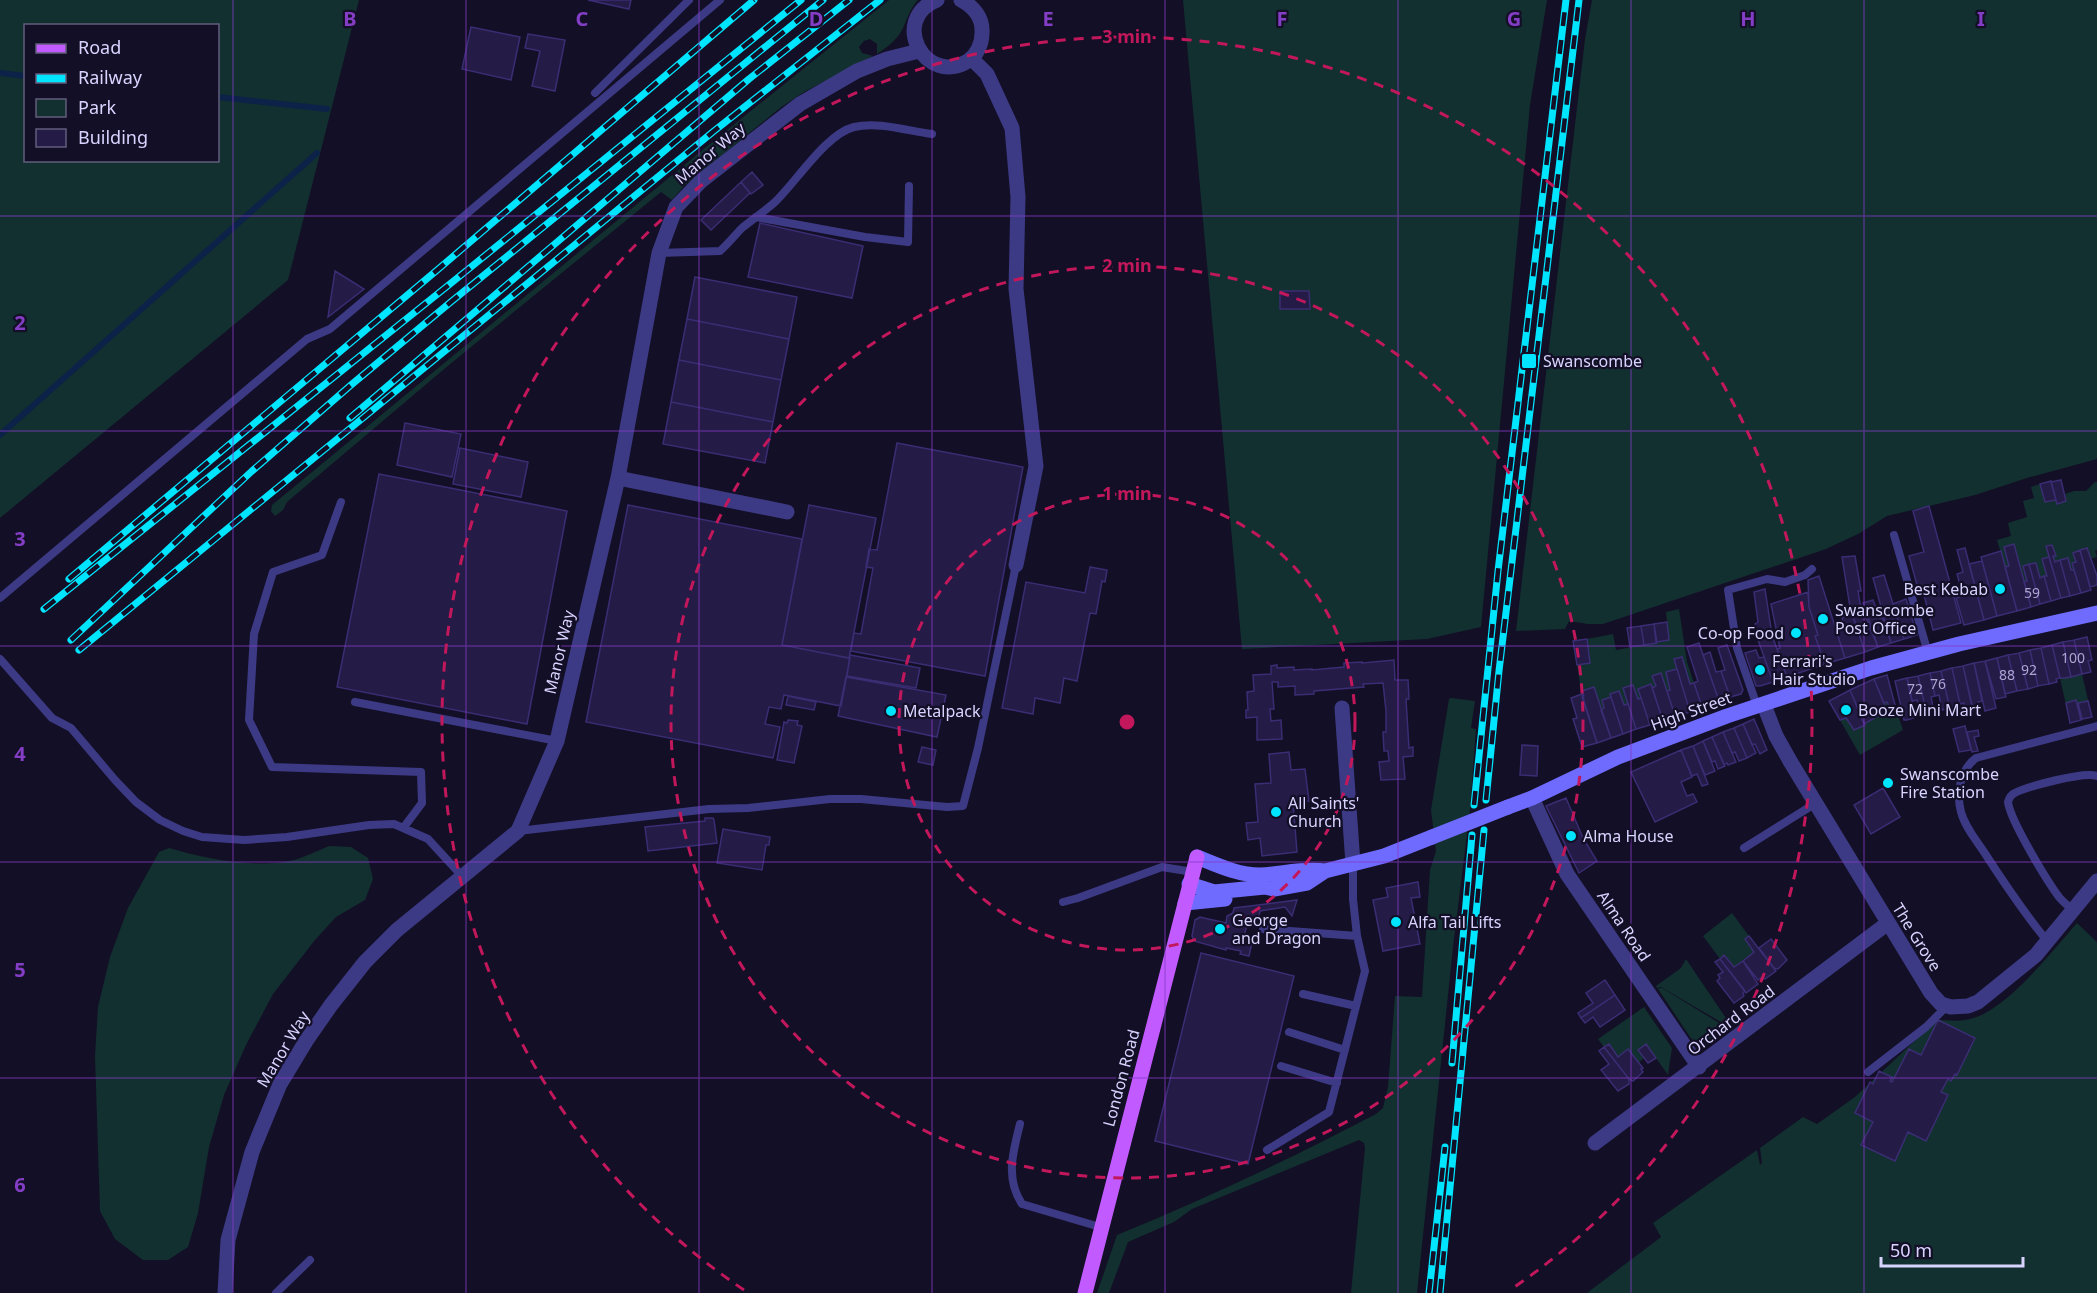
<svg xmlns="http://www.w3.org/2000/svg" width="2097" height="1293" viewBox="0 0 2097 1293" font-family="'Noto Sans',sans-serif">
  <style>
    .green { fill: #12302f; fill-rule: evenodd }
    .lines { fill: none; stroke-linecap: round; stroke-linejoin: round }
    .stream { stroke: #0c2248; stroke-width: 6 }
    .building { fill: #241b47; stroke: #3b2d73; stroke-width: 1.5 }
    .lane { stroke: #3d3a85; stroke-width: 8 }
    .street { stroke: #3d3a85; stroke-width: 15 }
    .secondary { stroke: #6f6bff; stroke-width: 15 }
    .primary { stroke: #c25bff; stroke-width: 15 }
    .rail-casing { stroke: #00e5ff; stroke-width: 7 }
    .rail { stroke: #130f26; stroke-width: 4.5; stroke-dasharray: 14; stroke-linecap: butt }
    .secondary-bridge { stroke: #6f6bff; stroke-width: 15 }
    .grid { fill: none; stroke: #843dc5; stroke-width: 1.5; stroke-opacity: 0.55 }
    .ring { fill: none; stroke: #c2185b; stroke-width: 3; stroke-dasharray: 10 8 }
    .poi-dot { fill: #00e5ff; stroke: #130f26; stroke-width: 2 }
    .labels { text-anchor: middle; stroke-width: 4.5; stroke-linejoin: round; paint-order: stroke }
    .number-label { font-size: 14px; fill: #aca6d1 }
    .street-label { font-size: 16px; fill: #d9d4ff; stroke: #130f26 }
    .poi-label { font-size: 16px; fill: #d9d4ff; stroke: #130f26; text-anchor: start }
    .grid-label { font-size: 20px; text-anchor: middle; font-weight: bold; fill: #843dc5; stroke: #130f26; stroke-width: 4.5; stroke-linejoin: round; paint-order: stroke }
    .centre { fill: #c2185b; stroke: #130f26; stroke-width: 3 }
    .ring-label { font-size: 18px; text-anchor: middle; font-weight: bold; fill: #c2185b; stroke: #130f26; stroke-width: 4.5; stroke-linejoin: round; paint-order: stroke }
  </style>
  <rect width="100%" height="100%" fill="#130f26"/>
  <path class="green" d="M0 0H359L288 280 0 518ZM26 26H218V160H26Z
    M889 0H918C911 8 908 16 904 26 899 38 888 47 877 54V44L870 39 864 41 859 47 862 53 873 56 804 92 780 108 684 186 672 200 661 192 449 365 287 502 283 510 275 516 271 511 272 505 722 134Z
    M1183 0H1547L1530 105 1481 627 1427 639 1242 649Z
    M1592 0H2097V459L2027 478 1975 495 1887 516 1858 534 1826 549 1603 624H1588L1569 621 1565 629 1516 631 1585 39Z
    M2095 482H2097V550L2095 551 2097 557 2090 559 2087 548 2074 552 2076 562 2074 570H2071L2068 558 2055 562 2053 556 2056 555 2052 545 2046 547 2049 557 2042 559 2047 576 2040 578 2035 563 2023 566 2027 581 2024 582 2009 566 2005 567 1997 540 2011 536 2008 523 2027 517 2023 501 2034 498 2031 487 2040 484 2045 502 2056 500 2057 504 2066 501 2065 494 2074 491H2086Z
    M1679 609 1687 662 1694 683 1690 684 1681 657 1674 660 1677 669 1666 672 1670 690 1667 691 1661 673 1652 676 1656 686 1652 688 1651 684 1638 689 1641 698 1638 699 1633 685 1623 688 1628 704 1624 705 1619 691 1610 694 1611 697 1602 700 1604 708 1601 710 1594 687 1583 691 1584 696 1582 697 1577 665 1590 662 1587 639 1613 634 1616 650 1669 640 1666 612Z
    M2082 674 2092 717 2070 723 2060 678Z
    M1451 698 1475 701 1471 728 1476 729 1470 810 1453 947 1417 1293H1351L1365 1148 1364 1143 1359 1140 1192 1209 1174 1222 1128 1242 1109 1293H1097L1117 1235C1205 1199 1292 1158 1376 1114L1383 1108 1388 1087 1395 996 1422 997 1430 870 1436 851 1431 810 1449 699Z
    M1887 702 1891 710 1897 712 1903 730 1860 755 1840 720 1846 718 1854 730 1887 711 1884 703Z
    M329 846 351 847 368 858 373 879 365 900 336 917 315 940 273 994 246 1045 224 1095 209 1147 198 1213 188 1247 168 1260H143L115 1239 100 1211 95 1056 98 1007 110 957 128 908 159 852 169 848C206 859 256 869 294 860 305 857 317 851 329 846Z
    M1732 913 1749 936 1745 939 1754 952 1734 967 1725 955 1720 959 1703 936Z
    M2077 923 2097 942V1293H1587L1661 1237 1653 1223 1757 1150 1760 1165 1762 1163 1760 1148 1803 1117 1817 1124 1855 1097 1937 1020C1947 1020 1960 1022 1970 1019 2006 1011 2053 950 2077 923Z
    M1686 959 1732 1027 1731 1028 1661 987 1657 988 1656 986 1681 968Z
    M1660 988H1662L1729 1029 1709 1044 1698 1046 1690 1037 1658 989Z
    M1644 1007 1672 1048 1668 1075 1646 1044 1638 1050 1644 1058 1638 1063 1628 1050 1618 1057 1609 1044 1604 1047 1598 1039Z"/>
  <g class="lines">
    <path class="stream" d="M0 73 26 76
      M218 97 327 109
      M0 435 317 153"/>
  </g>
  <path class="building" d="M588 0H631L629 9Z
    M471 27 520 37 511 80 462 69Z
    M528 34 565 40 555 91 532 86 540 51 525 48Z
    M752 172 763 185 751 194 741 182Z
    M741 182 750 193 711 230 701 220Z
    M760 223 863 246 852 298 748 277Z
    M335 271 364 289 328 317Z
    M695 277 797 297 789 339 687 319Z
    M1280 291H1309L1310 309H1280Z
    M687 319 789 339 781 380 679 360Z
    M679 360 781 380 773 422 671 402Z
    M671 402 773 422 765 463 663 444Z
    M405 423 461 434 452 477 397 465Z
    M897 443 1023 467 985 676 851 651 854 633 861 634 873 568 866 567 869 549 877 550Z
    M460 448 528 462 521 497 453 484Z
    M379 474 567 511 527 724 337 687Z
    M2061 480 2066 501 2057 504 2051 482Z
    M2051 481 2056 500 2045 502 2040 484Z
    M628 505 802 539 782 645 850 658 841 706 784 695 781 709 769 707 765 724 780 727 773 758 586 722Z
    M809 505 876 518 849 658 782 645Z
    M1929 506 1961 623 1933 630 1923 591 1919 592 1909 556 1924 552 1913 511Z
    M2014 544 2031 607 2017 611 2005 567 2009 566 2004 547Z
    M2052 545 2056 556H2053L2055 562 2060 560 2070 596 2061 598 2046 546Z
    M1965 548 1984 620 1964 625 1956 598 1963 596 1957 574 1963 572 1957 550Z
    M2087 548 2097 576V585L2090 587 2080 550Z
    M2080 550 2091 590 2081 593 2072 563 2076 562 2073 553Z
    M2001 551 2017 611 1997 616 1981 557Z
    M1855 556 1861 591H1858L1860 603 1878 647 1865 652 1850 607 1842 557Z
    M2049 557 2061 598 2051 601 2044 576H2047L2042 559Z
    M2068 558 2071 570H2074L2081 593 2070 596 2060 560Z
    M1982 561 1997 616 1984 620 1969 564Z
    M2036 563 2040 578 2044 576 2051 601 2040 604 2029 564Z
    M2029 564 2040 604 2031 607 2024 582 2027 581 2023 566Z
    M1090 567 1107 570 1105 582 1102 581 1096 614 1090 613 1077 681 1064 678 1060 703 1035 698 1033 714 1002 708 1026 582 1085 593Z
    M1884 575 1904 639 1891 643 1873 578Z
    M1819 576 1845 658 1825 664 1815 636 1818 635 1809 607 1808 580Z
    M1765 589 1772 635 1787 677 1773 682 1757 637 1755 624 1758 622 1754 592Z
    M1808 592 1809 607 1818 635 1815 636 1825 664 1787 677 1777 649 1780 648 1771 604Z
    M1906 599 1917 635 1904 639 1893 604Z
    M1873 600 1880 618 1882 617 1891 643 1878 647 1863 603Z
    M1852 614 1865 652 1845 658 1836 630 1844 627 1842 618Z
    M1667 622 1669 640 1656 642 1654 624Z
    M1654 624 1657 643 1644 645 1641 626Z
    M1641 626 1644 645 1630 647 1627 628Z
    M2087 637 2092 660 2088 661 2091 672 2082 674 2074 640Z
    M1587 639 1590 663 1577 665 1573 641Z
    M2074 640 2082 674 2071 677 2063 642Z
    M2063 642 2071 677 2064 678H2060L2052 645Z
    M1699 643 1719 701 1702 707 1694 683 1698 681 1687 647Z
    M1727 645 1743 690 1741 694 1730 697 1721 671 1725 670 1718 648Z
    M2052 645 2060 678 2056 679 2057 682 2049 684 2041 648Z
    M2041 648 2049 684 2038 686 2030 650Z
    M1756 650 1759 658 1764 657 1773 682 1760 686H1756L1745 653Z
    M2030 650 2038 686 2028 689 2019 653Z
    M1710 652 1716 672 1721 671 1730 697 1719 701 1703 655Z
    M2019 653 2028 689 2017 691 2008 655Z
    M850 655 920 668 916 688 847 676Z
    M2008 655 2017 691 2005 694 1997 658Z
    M1682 657 1690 684 1694 683 1702 707 1690 712 1674 659Z
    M1997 658 2006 697 1996 699 1985 661Z
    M1394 660 1395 680H1408L1409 699H1406L1409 748 1413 747V756L1403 757 1405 779 1381 780 1379 762 1389 761 1388 751H1384L1383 732H1386V711L1383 683 1363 684 1364 687 1314 691V694L1295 695V686L1278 687V682H1272L1274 709H1270L1271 721 1281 720 1282 739 1257 740V717L1246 718V710H1248L1247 692 1254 691 1253 675 1271 674V666L1277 665V668L1294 667V670L1312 669V670L1344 667V663L1362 662V663Z
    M1985 661 1996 708 1985 711 1974 663Z
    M1974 663 1982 701 1978 702 1979 708 1973 709 1963 666Z
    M1963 666 1973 711 1966 713 1964 703 1960 704 1952 668Z
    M1952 668 1960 704 1950 708 1941 671Z
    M1677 669 1690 712 1675 716 1667 691 1670 690 1666 672Z
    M1941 671 1950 708 1942 710 1939 695 1935 696 1930 673Z
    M1661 673 1675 716 1663 721 1652 688 1656 686 1652 676Z
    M1930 673 1935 696 1931 697 1934 711 1927 715 1918 676Z
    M1887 675 1897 712H1894L1893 709 1891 710 1887 702 1884 703 1874 679Z
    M1918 676 1927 715 1920 716 1917 700 1912 701 1907 678Z
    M846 677 946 695 937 737 838 716Z
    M1907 678 1916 717 1907 720H1904L1895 681Z
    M1874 679 1887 711 1864 724 1850 690Z
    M1651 684 1663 721 1650 725 1638 689Z
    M1633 685 1638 699 1641 698 1650 725 1636 729 1623 688Z
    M1594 687 1611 738 1597 743 1582 697 1584 696 1582 691Z
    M1850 690 1865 725 1854 730 1846 718 1840 720 1829 701Z
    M1619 691 1624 705 1628 704 1636 729 1623 734 1610 694Z
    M1582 694 1597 743 1582 747 1573 719 1577 718 1571 698Z
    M788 696 816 702 814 710 786 705Z
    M1611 697 1623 734 1611 738 1601 710 1604 708 1602 700Z
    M2076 700 2081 720 2070 723 2066 703Z
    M2088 701 2092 717 2082 719 2078 703Z
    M1754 719 1767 750 1760 754 1755 744 1752 745 1743 724Z
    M788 720 798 721 797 725 802 726 794 763 777 760 784 722 787 723Z
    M1743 724 1756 753 1747 758 1734 728Z
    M1965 726 1971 750 1959 752 1953 729Z
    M1734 728 1747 758 1739 761 1735 752 1732 753 1723 732Z
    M1978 730 1979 736 1974 737 1978 751 1972 752 1967 732Z
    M1723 732 1736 762 1728 765 1727 763 1724 765 1712 737Z
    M1712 737 1725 766 1718 769 1715 761 1712 762 1703 741Z
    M1703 741 1715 771 1705 775 1693 746Z
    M1522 745 1538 746 1537 776 1520 775Z
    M1693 746 1708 784 1702 786 1697 774 1692 776 1681 750Z
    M922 747 936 750 933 765 918 762Z
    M1681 750 1692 777 1681 782 1687 796 1693 794 1697 802 1655 822 1631 772Z
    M1289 752 1291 770 1305 769 1309 801 1293 802 1297 852 1262 856 1260 838 1248 840 1246 823 1258 822 1255 784 1271 783 1269 754Z
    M1883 788 1900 817 1871 834 1854 805Z
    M1566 798 1583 838 1597 861 1579 873 1546 806Z
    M705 818H713L714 820 717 843 648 851 645 827 705 821Z
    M723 829 770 837 769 845H766L762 870 717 863Z
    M1418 882 1420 897 1411 898 1420 944 1383 951 1373 900 1388 897 1386 888Z
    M1297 900 1292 916 1285 907 1260 911 1258 920 1249 917 1243 940 1252 942 1249 956 1240 954 1241 951 1226 948V950L1194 941 1192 936 1195 920 1200 917 1226 923 1227 916 1233 913 1234 908Z
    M1749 936 1776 971 1765 979 1761 978 1758 980 1743 961 1754 952 1745 939Z
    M1771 939 1787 960 1778 969 1774 968 1759 948Z
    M1201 953 1294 976 1248 1164 1155 1141Z
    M1724 955 1734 967 1743 961 1758 984 1746 993 1720 959Z
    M1720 959 1745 991 1743 993 1744 996 1734 1003 1717 981 1720 978 1718 975 1723 972 1715 962Z
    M1605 980 1615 995 1581 1018 1578 1013 1593 1003 1586 993Z
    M1615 995 1625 1010 1600 1027 1593 1017 1585 1023 1581 1018Z
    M1938 1020 1975 1038 1957 1075 1955 1074 1951 1081 1948 1079 1941 1092 1948 1095 1926 1141 1908 1132 1895 1161 1861 1145 1873 1122 1855 1113 1870 1082 1873 1084 1879 1071 1892 1077 1890 1081 1892 1082 1909 1049 1921 1055Z
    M1609 1044 1618 1057 1628 1049 1643 1068 1641 1069 1643 1072 1633 1081 1629 1079 1604 1047Z
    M1646 1044 1656 1058 1648 1063 1638 1050Z
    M1604 1047 1629 1079V1084L1618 1091 1601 1070 1609 1064 1599 1051Z"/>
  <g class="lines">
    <path class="lane" d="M595 93 689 0
      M756 217 865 237 908 242 909 186
      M659 253 720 251C728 244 735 235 742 228 753 219 765 211 775 202 797 181 826 134 854 127 878 121 908 131 932 134
      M341 502 322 555 273 572 254 634 249 720 272 767 421 772 422 803 404 827
      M1894 535 1928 653
      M0 598 307 339 330 329 720 0
      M0 659 52 718 71 728 115 780 136 802 160 820 183 831 202 837 244 840 287 837 369 825 394 824 428 839 462 876
      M355 702 557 741
      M1757 706 1737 648 1728 590 1767 579 1785 582 1805 575 1812 569
      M518 831 709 809 748 808 830 799H861L947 807 963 806 978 748 1016 565
      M1744 848 1816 803
      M1063 902 1078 898 1162 867 1193 872
      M2073 910C2068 906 2063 902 2059 897 2047 881 2010 820 2008 802 2010 797 2009 797 2013 794 2025 787 2084 771 2097 776
      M1263 929 1357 936
      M2048 942C2024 913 2004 883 1984 852 1976 840 1965 827 1961 812 1956 793 1960 770 1976 758L2097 726
      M1303 994 1356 1006
      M1289 1032 1345 1050
      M1281 1066 1337 1083
      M1868 1072 1926 1027 1947 1006
      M1020 1124C1013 1152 1005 1178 1022 1204L1100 1227
      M1267 1150 1329 1112 1365 971 1357 936 1353 899V864
      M276 1293 310 1260"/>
    <path class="street" d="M937 0C889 19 925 87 968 61 977 55 982 44 982 33 983 18 974 7 961 0
      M971 58 987 74 1012 128 1018 197 1016 289 1036 466 1016 565
      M618 478 787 512
      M1764 705 1776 736 1790 761 1931 993 1941 1004 1951 1007 1968 1006 1978 1002 2036 955 2097 881
      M1342 708 1353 864
      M1532 798 1567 874 1699 1067
      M1595 1143 1888 923
      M225 1293 228 1240 252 1152 280 1084 306 1041 331 1005 365 962 397 930 518 831 557 741 618 478 659 253 676 207 701 181 800 104 857 71 887 59 919 51"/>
    <path class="secondary" d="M1508 807 1532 798 1618 757 1727 716 1871 668 1959 644 2097 613
      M1197 857C1217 865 1238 875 1260 875 1282 874 1303 868 1325 871
      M1189 884 1214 892 1265 887 1274 889 1307 883 1325 871 1384 856 1432 837
      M1185 903 1225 899"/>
    <path class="primary" d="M1085 1293 1197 857"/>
    <defs>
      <path id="rail" d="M350 418 749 79 849 0
        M69 579 436 271 754 0
        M44 609 445 288 801 0
        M71 640 252 471 351 385 452 301 823 0
        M79 650 714 131 880 0
        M1486 800 1499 671 1579 0
        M1474 805 1498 571 1566 0
        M1452 1063 1472 835
        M1429 1293 1445 1147
        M1440 1293 1484 830"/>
    </defs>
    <use href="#rail" class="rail-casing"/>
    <use href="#rail" class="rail"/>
    <path class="secondary-bridge" d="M1432 837 1508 807"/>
  </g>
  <path class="grid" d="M233 0V1293M466 0V1293M699 0V1293M932 0V1293M1165 0V1293M1398 0V1293M1631 0V1293M1864 0V1293M0 216H2097M0 431H2097M0 646H2097M0 862H2097M0 1078H2097"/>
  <g class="ring">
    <circle cx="1127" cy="722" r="228"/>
    <circle cx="1127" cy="722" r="456"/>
    <path d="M744 1290A685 685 0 1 1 1510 1290"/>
  </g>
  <g class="poi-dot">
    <rect x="1521" y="353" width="16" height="16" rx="3"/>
    <circle cx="2000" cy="589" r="6"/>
    <circle cx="1823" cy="619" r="6"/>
    <circle cx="1796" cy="633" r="6"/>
    <circle cx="1760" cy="670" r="6"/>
    <circle cx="1846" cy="710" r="6"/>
    <circle cx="891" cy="711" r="6"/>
    <circle cx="1888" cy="783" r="6"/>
    <circle cx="1276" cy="812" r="6"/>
    <circle cx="1571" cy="836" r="6"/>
    <circle cx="1396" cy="922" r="6"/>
    <circle cx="1220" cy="929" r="6"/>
  </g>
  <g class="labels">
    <g class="number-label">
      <text x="2032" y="598">59</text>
      <text x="2073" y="663">100</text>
      <text x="2029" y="675">92</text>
      <text x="2007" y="680">88</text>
      <text x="1938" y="689">76</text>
      <text x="1915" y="694">72</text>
    </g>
    <g class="street-label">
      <text transform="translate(710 153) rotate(-40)" y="6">Manor Way</text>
      <text transform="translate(559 652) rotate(-77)" y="6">Manor Way</text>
      <text transform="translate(1691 711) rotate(-20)" y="6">High Street</text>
      <text transform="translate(1624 926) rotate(56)" y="6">Alma Road</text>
      <text transform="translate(1917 937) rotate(58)" y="6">The Grove</text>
      <text transform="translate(1731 1020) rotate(-37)" y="6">Orchard Road</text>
      <text transform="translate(283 1049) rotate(-59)" y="6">Manor Way</text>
      <text transform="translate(1121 1078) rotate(-75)" y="6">London Road</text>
    </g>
    <g class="poi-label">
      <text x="1543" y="367">Swanscombe</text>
      <text x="1988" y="595" text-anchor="end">Best Kebab</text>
      <text x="1835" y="616">Swanscombe<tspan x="1835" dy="18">Post Office</tspan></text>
      <text x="1784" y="639" text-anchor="end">Co-op Food</text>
      <text x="1772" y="667">Ferrari's<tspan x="1772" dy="18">Hair Studio</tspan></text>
      <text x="1858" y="716">Booze Mini Mart</text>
      <text x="903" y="717">Metalpack</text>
      <text x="1900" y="780">Swanscombe<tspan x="1900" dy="18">Fire Station</tspan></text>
      <text x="1288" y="809">All Saints'<tspan x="1288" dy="18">Church</tspan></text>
      <text x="1583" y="842">Alma House</text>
      <text x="1232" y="926">George<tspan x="1232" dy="18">and Dragon</tspan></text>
      <text x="1408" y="928">Alfa Tail Lifts</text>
    </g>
  </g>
  <g class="grid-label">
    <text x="350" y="26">B</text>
    <text x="582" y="26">C</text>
    <text x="816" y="26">D</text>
    <text x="1048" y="26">E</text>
    <text x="1282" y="26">F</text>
    <text x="1514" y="26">G</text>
    <text x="1748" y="26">H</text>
    <text x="1981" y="26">I</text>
    <text x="20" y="330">2</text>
    <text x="20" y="546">3</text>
    <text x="20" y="761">4</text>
    <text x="20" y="977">5</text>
    <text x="20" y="1192">6</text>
  </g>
  <circle cx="1127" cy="722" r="9" class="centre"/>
  <g class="ring-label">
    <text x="1127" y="43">3 min</text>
    <text x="1127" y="272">2 min</text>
    <text x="1127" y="500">1 min</text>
  </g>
  <rect x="24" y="24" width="195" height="138" fill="#130f26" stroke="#625e7d" stroke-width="1.5"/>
  <rect x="36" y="44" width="30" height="9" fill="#c25bff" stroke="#625e7d" stroke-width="1.5"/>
  <text x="78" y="54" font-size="18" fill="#d9d4ff">Road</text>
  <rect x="36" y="74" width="30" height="9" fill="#00e5ff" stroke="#625e7d" stroke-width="1.5"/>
  <text x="78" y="84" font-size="18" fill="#d9d4ff">Railway</text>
  <rect x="36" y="99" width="30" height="18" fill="#12302f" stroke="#625e7d" stroke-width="1.5"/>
  <text x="78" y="114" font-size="18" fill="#d9d4ff">Park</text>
  <rect x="36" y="129" width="30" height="18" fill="#241b47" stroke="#625e7d" stroke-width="1.5"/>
  <text x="78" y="144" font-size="18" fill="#d9d4ff">Building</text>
  <path d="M1881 1257v9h142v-9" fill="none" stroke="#d9d4ff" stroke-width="3"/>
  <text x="1890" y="1257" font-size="18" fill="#d9d4ff" stroke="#130f26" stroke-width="4.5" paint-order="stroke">50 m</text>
</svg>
